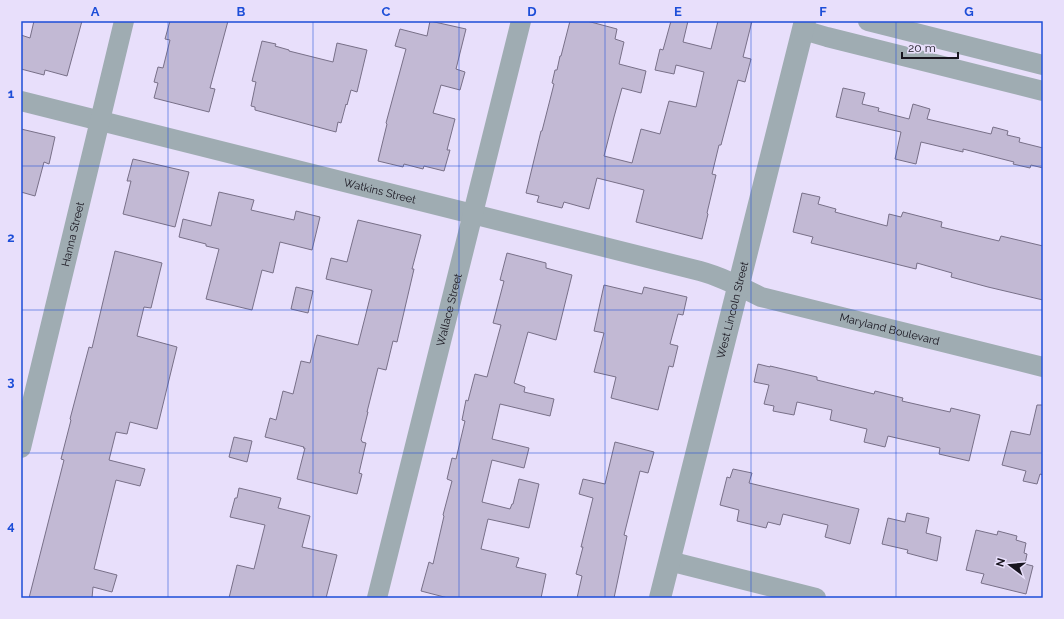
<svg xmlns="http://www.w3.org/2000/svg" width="1064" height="619" viewBox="0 0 1064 619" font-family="Raleway,sans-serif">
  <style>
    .building { fill: #c2b9d4; stroke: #787088 }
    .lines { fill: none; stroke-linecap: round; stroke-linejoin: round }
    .minor { stroke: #9facb2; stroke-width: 20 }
    .tertiary { stroke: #9facb2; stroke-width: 22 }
    .grid { fill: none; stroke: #1d4ed8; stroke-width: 1; stroke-opacity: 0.55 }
    .labels { text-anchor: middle; stroke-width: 3; stroke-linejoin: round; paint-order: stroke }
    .street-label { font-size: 11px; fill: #18151f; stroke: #e8dffb }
    .neatline { fill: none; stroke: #1d4ed8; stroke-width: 1.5 }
    .grid-label { font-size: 13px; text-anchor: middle; font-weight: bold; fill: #1d4ed8 }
  </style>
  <rect width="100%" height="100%" fill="#e8dffb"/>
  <path class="building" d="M34 21H82L67 76 45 70 44 75 21 69V35L30 38Z
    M170 21H228L210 88 215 89 209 112 154 98 158 83 154 82 158 67 163 68 170 40 165 39Z
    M430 21 466 29 456 69 465 72 460 90 441 85 433 113 455 119 447 150H450L444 171 424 166 423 169 404 164 403 167 378 161 387 124 386 123 406 49 395 46 400 29 427 36Z
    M570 21H587L617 29 615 39 624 42 619 64 646 71 641 93 622 88 614 117 604 156 632 163 641 129 660 134 669 101 696 107 704 72 676 65 674 74 655 70 660 49 663 50 671 21H688L683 42 711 49 718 21H752L743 57 751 59 745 82 738 80 721 145H719L712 174 716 175 707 213 708 214 702 239 636 222 644 190 625 185 597 178 589 209 564 202 562 208 537 202 539 196 526 193 541 131H542L554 84 552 83 555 70H557L560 56H561Z
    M262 41 276 44 275 46 289 50V51L333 62 337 43 367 50 357 92 351 90 347 105 346 104 341 123 338 122 336 132 255 110V107L251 106 256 82 252 81Z
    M843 88 865 93 862 104 879 108 878 111 909 119 913 104 930 109 927 119 991 134 993 127 1008 131 1007 135 1020 138 1019 142 1043 148V168L1031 165 1030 168 1013 164 1014 162 963 149V152L921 142 916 164 895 159 901 132 836 117Z
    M21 129 55 137 49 164 44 162 35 196 21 192Z
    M133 159 189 172 175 227 123 214 131 181H127Z
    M219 192 254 200 251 210 294 220 296 211 320 217 312 250 280 242 273 273 262 270 252 310 206 299 219 249 206 246V244L179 237 183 219 211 226Z
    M802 193 820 197 818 204 836 209 835 212 887 226 889 214 901 217 903 212 942 222 941 227 999 241 1001 236 1043 246V300L988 287 951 277 952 273 917 263 916 269 811 243 813 237 793 232Z
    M358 220 421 235 412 269H414L397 342 393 341 386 370 378 368 367 412H368L361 440 362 441V442L366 443 359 473 362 474 357 494 297 479 305 448H303L304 447 265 437 270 418 276 420 283 391 293 394 301 361 310 363 317 335 358 345 372 290 326 279 331 258 347 262Z
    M115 251 162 263 151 308 144 307 137 336 177 347 157 429 130 422 127 434 116 432 109 460 145 469 140 486 116 480 94 569 117 575 112 592 93 587 92 598H29L64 460 61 459 71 420 70 419 89 347 92 348Z
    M507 253 546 263V268L572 275 556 340 528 332 514 383 525 387 524 392 554 399 550 416 500 404 492 439 529 448 524 468 492 460 482 502 510 509 512 504H513L519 479 539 484 529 528 488 519 481 549 519 558 516 567 546 574 541 598H448L421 591 429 562 433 564 444 516 443 515 452 481 447 479 452 458 456 459 465 421 462 420 466 400 468 401 475 374 487 377 501 325 493 323 504 281 500 280Z
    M604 285 642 294 644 287 687 297 683 315 678 314 670 344 678 346 673 367 669 366 658 410 611 398 616 377 594 372 604 333 594 331Z
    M296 287 313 291 308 313 291 309Z
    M758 364 770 367V366L817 377V380L874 394 875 391 903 398 902 401 950 412 951 408 980 415 969 461 939 454 940 448 888 436 885 447 864 442 867 429 830 420 832 410 797 402 794 415 773 411 774 406 764 404 769 385 754 382Z
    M1037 405H1043V475L1040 474 1037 484 1023 481 1026 471 1002 465 1011 431 1030 435Z
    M234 437 252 441 247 462 229 457Z
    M615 442 654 452 648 473 640 471 624 535 627 536 614 598H577L582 576 576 574 583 547H581L593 498 579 494 583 479 605 484Z
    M733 469 752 473 749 483 859 509 850 544 825 537 828 525 783 514 780 525 768 522 766 528 737 521 739 510 720 505 727 477 730 478Z
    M239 488 281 498 278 508 310 516 302 547 337 555 326 598H229L237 565 254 569 265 525 230 517 235 498H237Z
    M907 513 929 518 926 533 941 537 937 561 907 553 908 550 882 544 888 518 905 522Z
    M976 530 997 535 998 531 1017 536 1016 540 1026 543 1024 553 1027 554 1025 564 1033 566 1026 594 981 583 984 574 966 570Z"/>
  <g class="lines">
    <g class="minor">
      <path d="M868 21 1043 65"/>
      <path d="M803 30 827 37 1043 91"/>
      <path id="s1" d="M21 101 700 271C722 277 741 287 761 297L1043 367"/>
      <path id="s2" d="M21 448 124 21"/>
      <path d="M669 561 816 598"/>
      <path id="s3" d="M377 598 521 21"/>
    </g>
    <path class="tertiary" id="s4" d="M660 598 805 21"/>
  </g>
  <path class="grid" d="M168 21V598M313 21V598M459 21V598M605 21V598M751 21V598M896 21V598M21 166H1043M21 310H1043M21 453H1043"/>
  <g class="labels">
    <g class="street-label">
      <text dy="4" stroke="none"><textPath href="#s1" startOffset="370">Watkins Street</textPath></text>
      <text dy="4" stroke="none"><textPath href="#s2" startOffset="220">Hanna Street</textPath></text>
      <text dy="4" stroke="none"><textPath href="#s3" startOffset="297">Wallace Street</textPath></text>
      <text dy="4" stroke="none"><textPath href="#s4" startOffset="297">West Lincoln Street</textPath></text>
      <text dy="4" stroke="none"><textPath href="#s1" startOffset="899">Maryland Boulevard</textPath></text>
    </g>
  </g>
  <rect width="1064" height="619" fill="none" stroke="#e8dffb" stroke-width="44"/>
  <g transform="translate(1010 565) rotate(286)" stroke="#e8dffb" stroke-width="3" paint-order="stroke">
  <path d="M0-3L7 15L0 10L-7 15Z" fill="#18151f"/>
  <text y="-6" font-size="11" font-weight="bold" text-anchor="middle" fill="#18151f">N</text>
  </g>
  <path d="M902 52v6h56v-6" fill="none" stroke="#18151f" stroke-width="2"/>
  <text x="908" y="52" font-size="12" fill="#18151f" stroke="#e8dffb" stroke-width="3" paint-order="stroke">20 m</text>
  <rect x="22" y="22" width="1020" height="575" class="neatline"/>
  <g class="grid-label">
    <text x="95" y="16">A</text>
    <text x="241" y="16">B</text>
    <text x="386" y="16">C</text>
    <text x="532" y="16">D</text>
    <text x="678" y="16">E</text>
    <text x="823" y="16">F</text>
    <text x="969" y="16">G</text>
    <text x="11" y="98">1</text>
    <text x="11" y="242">2</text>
    <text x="11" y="386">3</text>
    <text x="11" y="530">4</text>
  </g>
</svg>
